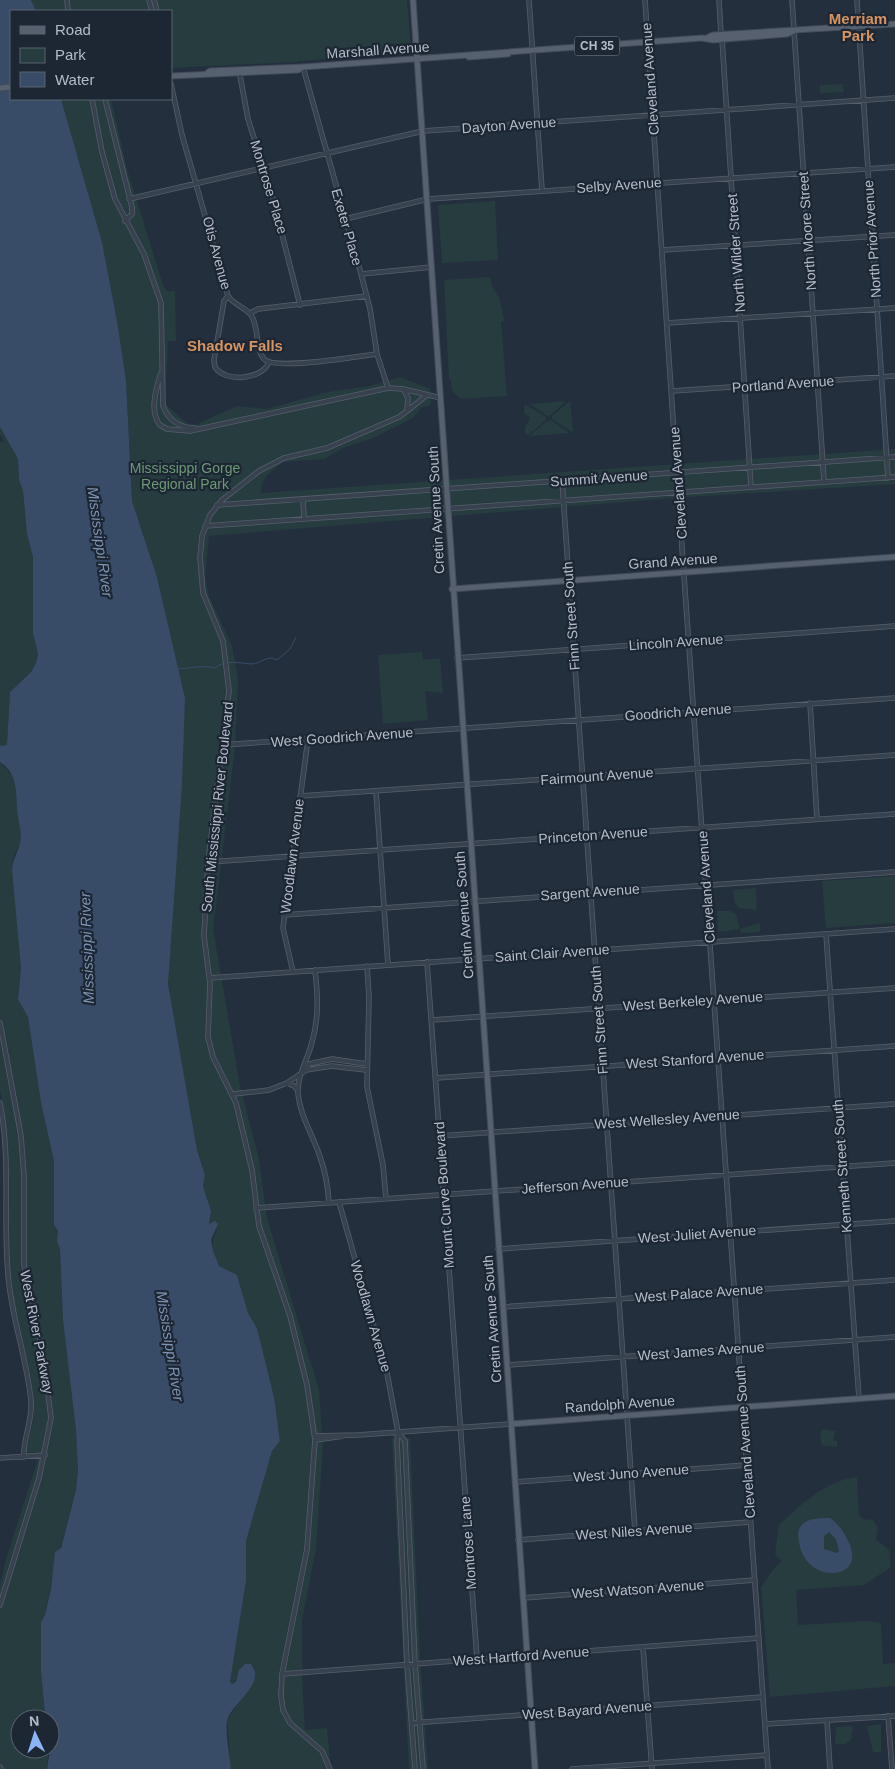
<svg xmlns="http://www.w3.org/2000/svg" width="895" height="1769" viewBox="0 0 895 1769" font-family="Helvetica,sans-serif">
  <style>
    .green { fill: #263c3f }
    .water { fill: #394c67; fill-rule: evenodd }
    .lines { fill: none; stroke-linecap: round; stroke-linejoin: round }
    .stream { stroke: #394c67; stroke-width: 1 }
    .minor-casing { stroke: #565f6c; stroke-width: 5.5 }
    .major-casing { stroke: #414a57; stroke-width: 7 }
    .minor { stroke: #38414e; stroke-width: 4 }
    .major { stroke: #56606e; stroke-width: 5 }
    .labels { text-anchor: middle; stroke-width: 4.5; stroke-linejoin: round; paint-order: stroke }
    .shield { fill: #1d2633; stroke: #878f9c; stroke-width: 1 }
    .shield-label { font-size: 12px; font-weight: bold; fill: #b4bcc9 }
    .street-label { font-size: 14px; fill: #b4bcc9; stroke: #1d2633 }
    .park-label { font-size: 14px; fill: #6b9a76; stroke: #1d2633 }
    .neighbourhood-label { font-size: 15px; font-weight: bold; fill: #d59563; stroke: #1d2633 }
    .water-label { font-size: 15px; font-style: italic; fill: #7c92b1; stroke: #1d2633 }
  </style>
  <rect width="100%" height="100%" fill="#242f3e"/>
  <path class="green" d="M31 0H407L411 51 294 62 171 68V11H36Z
    M843 84 844 92 820 93V85Z
    M61 99H111L127 169 163 285 167 291H175L176 341H168L165 404 187 423 195 425 237 406 266 409 328 392 370 386 400 377 430 389 431 405 421 408 413 418 373 438 343 448 324 459 283 462 266 476 261 486V493L895 449V484L673 498 209 536 205 578 209 596 232 646 238 679 235 748 213 929 240 1086 259 1159 267 1218 319 1390 323 1444 316 1549 302 1621V1677L305 1730 327 1728 331 1769H231L227 1720 243 1696 255 1669 251 1664H245L236 1682 232 1684 230 1682 246 1581V1541L272 1451 280 1441 274 1397 257 1328 248 1313 237 1275C232 1272 222 1269 219 1265 210 1255 211 1240 217 1230L212 1224H209L211 1211 203 1186 205 1175 197 1150 168 984 185 698 157 577 132 501 126 380 117 321 102 242Z
    M495 201 498 260 442 263 438 205Z
    M490 277C491 287 494 288 498 296 500 299 504 318 504 321H501L507 396 461 399 452 391 451 380H449L444 280Z
    M566 401 551 415 547 416 530 404Z
    M570 401 573 431 572 432 552 419V416Z
    M525 404 546 417V420L528 435 525 433V427L530 418 524 413Z
    M551 420 570 433 529 436 547 421Z
    M0 427 18 459 19 480 23 491 27 534 33 557V633L38 654 36 663 31 672 10 692 7 745 0 746V442H5L0 435Z
    M422 652 423 660 440 658 443 693 425 691 428 720 383 724 378 655Z
    M0 762 13 776 18 793V814L21 823 20 844 14 855 12 869 20 938 21 968 18 995 28 1017 41 1103 54 1161V1225L58 1231 57 1241 60 1249 63 1320 76 1431 78 1471 76 1490 53 1575 45 1615 41 1622V1671L45 1715 43 1719H20V1749H49L47 1769H0V1585L6 1559 37 1462 36 1452H26C29 1439 33 1425 34 1411 34 1368 13 1318 10 1273 7 1212 11 1151 0 1090Z
    M895 876V923L826 928 822 881Z
    M756 888 757 910 739 908 735 903 733 890Z
    M717 911H730L736 914 740 929 760 923V932L740 933V929L721 932 718 930Z
    M823 1429 835 1431 833 1441H837V1447L822 1445 820 1434Z
    M410 1438 420 1659 428 1769H409L392 1439Z
    M857 1477 859 1515 863 1519 873 1520 878 1528 876 1539 889 1550 891 1567 864 1585 796 1590 798 1625 866 1621 881 1623 883 1664 895 1663V1686L770 1697 761 1587C768 1579 772 1567 782 1562L775 1554 779 1525C800 1505 827 1480 857 1477Z
    M881 1724V1752H873L867 1726Z
    M853 1726 851 1740 845 1744H835L836 1727Z"/>
  <path class="water" d="M0 0H31L36 11H11V99H61L102 242 117 321 126 380 132 501 157 577 185 698 182 784 168 984 197 1150 205 1175 203 1186 211 1211 209 1224 215 1221 218 1224 211 1240 213 1251 219 1266 237 1275 248 1313 257 1328 274 1397 280 1441 272 1451 246 1541V1581L230 1682 232 1684 236 1682 239 1670 245 1664H251C267 1684 231 1703 227 1721 225 1733 230 1756 231 1769H47L52 1737 50 1736V1719H43L45 1715 41 1671V1622L45 1615 51 1589 55 1552 61 1548 76 1490 78 1471 76 1431 63 1320 60 1249 57 1241 58 1231 54 1225V1161L41 1103 28 1017 18 999 21 968 12 869C13 859 18 852 20 843 22 831 19 825 18 816 15 796 20 775 0 762V746L7 745 10 692 31 672 36 663 38 654 33 633V557L27 534 23 491 19 480 18 459 0 427Z
    M830 1518C844 1527 867 1565 839 1572 818 1577 801 1561 799 1541 798 1536 797 1531 801 1526 806 1518 821 1518 830 1518ZM829 1532 836 1539 839 1551 837 1553 824 1549V1536Z"/>
  <g class="lines">
    <path class="stream" d="M178 669C190 668 204 665 215 668 225 659 239 663 251 664 261 664 267 654 277 660L290 649 296 637"/>
    <defs>
      <path id="minor" d="M67 0 68 11
        M149 0 152 11
        M154 0 157 11
        M529 0 542 190
        M645 0 674 434 768 1769
        M719 0 721 34
        M792 0 824 481
        M857 0 888 478
        M722 39 751 487
        M303 67 361 274 370 309 377 354 388 388
        M239 70 248 119 271 191 300 305
        M171 84 182 135 228 296C234 305 245 307 251 315 260 328 254 347 264 359 275 371 358 356 377 354
        M92 99 102 152 115 199 144 254 161 303 163 406C168 420 180 428 195 428
        M105 99 132 207V214L125 221
        M129 199 423 131 895 98
        M345 219 428 199 895 167
        M662 250 895 235
        M361 274 432 267
        M228 296 224 301 214 360 215 367C225 383 262 380 269 362
        M250 313 258 309 367 296
        M667 323 895 308
        M161 373C156 388 149 412 160 425L167 429 190 431 388 388 403 389 408 398 407 411 399 417 327 448 284 458 259 471 222 500 210 515 202 536 200 558 203 593 223 641 229 691 208 862 204 936 210 984 208 1037 213 1057 236 1103 252 1170 259 1226 290 1316 307 1385 315 1440 307 1549 282 1674 281 1696 283 1710 290 1723 322 1751 330 1769
        M403 389 441 398
        M672 391 895 376
        M407 411 427 395
        M562 480 635 1531
        M303 500 304 518
        M217 505 895 457
        M205 526 895 477
        M457 658 895 626
        M810 703 817 819
        M222 745 895 698
        M376 791 388 965
        M300 796 895 755
        M208 862 895 814
        M284 915 895 872
        M826 934 859 1398
        M427 962 477 1659
        M367 966 369 997 367 1087 383 1165 386 1199
        M315 970C318 996 319 1018 312 1042 308 1059 297 1075 298 1093 300 1115 312 1134 319 1154 325 1170 328 1186 329 1203
        M293 972 283 928 308 739
        M209 978 895 929
        M432 1020 895 988
        M0 1023 21 1136 24 1177V1265L43 1353 51 1418 39 1478 0 1605
        M306 1070 309 1064 332 1059 367 1064
        M436 1078 895 1046
        M287 1083 294 1086 298 1091
        M233 1094 269 1090 287 1083 306 1070 332 1066 366 1070
        M0 1103C11 1159 3 1217 8 1274 11 1317 27 1358 31 1401 33 1421 22 1441 24 1457
        M440 1136 895 1104
        M339 1202 387 1373 398 1432 397 1441 407 1664 415 1769
        M256 1208 895 1163
        M498 1249 895 1221
        M502 1307 895 1280
        M507 1365 895 1337
        M398 1432 405 1441 415 1664 423 1769
        M315 1436 358 1435 511 1424
        M315 1440 344 1436
        M0 1458 45 1455
        M515 1482 747 1465
        M518 1540 750 1522
        M523 1598 755 1580
        M643 1648 652 1769
        M282 1674 759 1638
        M888 1716 892 1769
        M827 1720 830 1769
        M412 1723 763 1697
        M765 1724 895 1716
        M0 1767 1 1769
        M572 1769 767 1755"/>
      <path id="major" d="M413 0 535 1769
        M707 38 713 35 895 24
        M469 57 508 54
        M206 74 210 71 303 67 702 38 713 40 787 34 794 31
        M171 76 298 70 303 67
        M0 88 11 87
        M452 589 895 557
        M511 1424 895 1396"/>
    </defs>
    <use href="#minor" class="minor-casing"/>
    <use href="#major" class="major-casing"/>
    <use href="#minor" class="minor"/>
    <use href="#major" class="major"/>
  </g>
  <g class="labels">
    <rect class="shield" x="574.5" y="36.5" width="45" height="19" rx="4"/>
    <g class="shield-label">
      <text x="597" y="50">CH 35</text>
    </g>
    <g class="street-label">
      <text transform="translate(378 50) rotate(-4)" y="5">Marshall Avenue</text>
      <text transform="translate(650 79) rotate(-94)" y="5">Cleveland Avenue</text>
      <text transform="translate(509 125) rotate(-4)" y="5">Dayton Avenue</text>
      <text transform="translate(619 185) rotate(-4)" y="5">Selby Avenue</text>
      <text transform="translate(269 187) rotate(73)" y="5">Montrose Place</text>
      <text transform="translate(347 227) rotate(74)" y="5">Exeter Place</text>
      <text transform="translate(807 231) rotate(-94)" y="5">North Moore Street</text>
      <text transform="translate(872 239) rotate(-94)" y="5">North Prior Avenue</text>
      <text transform="translate(217 253) rotate(75)" y="5">Otis Avenue</text>
      <text transform="translate(736 253) rotate(-94)" y="5">North Wilder Street</text>
      <text transform="translate(783 384) rotate(-4)" y="5">Portland Avenue</text>
      <text transform="translate(599 478) rotate(-4)" y="5">Summit Avenue</text>
      <text transform="translate(678 483) rotate(-94)" y="5">Cleveland Avenue</text>
      <text transform="translate(436 510) rotate(-93)" y="5">Cretin Avenue South</text>
      <text transform="translate(673 561) rotate(-4)" y="5">Grand Avenue</text>
      <text transform="translate(571 616) rotate(-94)" y="5">Finn Street South</text>
      <text transform="translate(676 642) rotate(-4)" y="5">Lincoln Avenue</text>
      <text transform="translate(678 712) rotate(-4)" y="5">Goodrich Avenue</text>
      <text transform="translate(342 737) rotate(-4)" y="5">West Goodrich Avenue</text>
      <text transform="translate(597 776) rotate(-4)" y="5">Fairmount Avenue</text>
      <text transform="translate(217 807) rotate(-84)" y="5">South Mississippi River Boulevard</text>
      <text transform="translate(593 835) rotate(-4)" y="5">Princeton Avenue</text>
      <text transform="translate(292 856) rotate(-83)" y="5">Woodlawn Avenue</text>
      <text transform="translate(706 887) rotate(-94)" y="5">Cleveland Avenue</text>
      <text transform="translate(590 892) rotate(-4)" y="5">Sargent Avenue</text>
      <text transform="translate(464 915) rotate(-94)" y="5">Cretin Avenue South</text>
      <text transform="translate(552 953) rotate(-4)" y="5">Saint Clair Avenue</text>
      <text transform="translate(693 1001) rotate(-4)" y="5">West Berkeley Avenue</text>
      <text transform="translate(599 1020) rotate(-94)" y="5">Finn Street South</text>
      <text transform="translate(695 1059) rotate(-4)" y="5">West Stanford Avenue</text>
      <text transform="translate(667 1119) rotate(-4)" y="5">West Wellesley Avenue</text>
      <text transform="translate(842 1166) rotate(-94)" y="5">Kenneth Street South</text>
      <text transform="translate(575 1185) rotate(-4)" y="5">Jefferson Avenue</text>
      <text transform="translate(444 1195) rotate(-94)" y="5">Mount Curve Boulevard</text>
      <text transform="translate(697 1234) rotate(-4)" y="5">West Juliet Avenue</text>
      <text transform="translate(699 1293) rotate(-4)" y="5">West Palace Avenue</text>
      <text transform="translate(371 1316) rotate(74)" y="5">Woodlawn Avenue</text>
      <text transform="translate(492 1319) rotate(-94)" y="5">Cretin Avenue South</text>
      <text transform="translate(37 1332) rotate(79)" y="5">West River Parkway</text>
      <text transform="translate(701 1351) rotate(-4)" y="5">West James Avenue</text>
      <text transform="translate(620 1404) rotate(-4)" y="5">Randolph Avenue</text>
      <text transform="translate(745 1442) rotate(-94)" y="5">Cleveland Avenue South</text>
      <text transform="translate(631 1473) rotate(-4)" y="5">West Juno Avenue</text>
      <text transform="translate(634 1531) rotate(-4)" y="5">West Niles Avenue</text>
      <text transform="translate(468 1543) rotate(-94)" y="5">Montrose Lane</text>
      <text transform="translate(638 1589) rotate(-4)" y="5">West Watson Avenue</text>
      <text transform="translate(521 1656) rotate(-4)" y="5">West Hartford Avenue</text>
      <text transform="translate(587 1710) rotate(-4)" y="5">West Bayard Avenue</text>
    </g>
    <g class="park-label">
      <text x="185" y="473">Mississippi Gorge<tspan x="185" dy="16">Regional Park</tspan></text>
    </g>
    <g class="neighbourhood-label">
      <text x="858" y="24">Merriam<tspan x="858" dy="17">Park</tspan></text>
      <text x="235" y="351">Shadow Falls</text>
    </g>
    <g class="water-label">
      <text transform="translate(100 542) rotate(82)" y="5">Mississippi River</text>
      <text transform="translate(87 948) rotate(-92)" y="5">Mississippi River</text>
      <text transform="translate(170 1346) rotate(81)" y="5">Mississippi River</text>
    </g>
  </g>
  <rect x="10" y="10" width="162" height="90" fill="#1d2633" stroke="#59626f"/>
  <rect x="20" y="26" width="25" height="8" fill="#56606e" stroke="#59626f"/>
  <text x="55" y="35" font-size="15" fill="#b4bcc9">Road</text>
  <rect x="20" y="48" width="25" height="15" fill="#263c3f" stroke="#59626f"/>
  <text x="55" y="60" font-size="15" fill="#b4bcc9">Park</text>
  <rect x="20" y="72" width="25" height="15" fill="#394c67" stroke="#59626f"/>
  <text x="55" y="85" font-size="15" fill="#b4bcc9">Water</text>
  <g transform="translate(35 1734) rotate(356)"><circle r="24" fill="#1d2633" stroke="#59626f"/>
  <path d="M0-4L9 19L0 12L-9 19Z" fill="#8ab4f8"/>
  <text y="-8" font-size="14" font-weight="bold" text-anchor="middle" fill="#b4bcc9">N</text>
  </g>
</svg>
